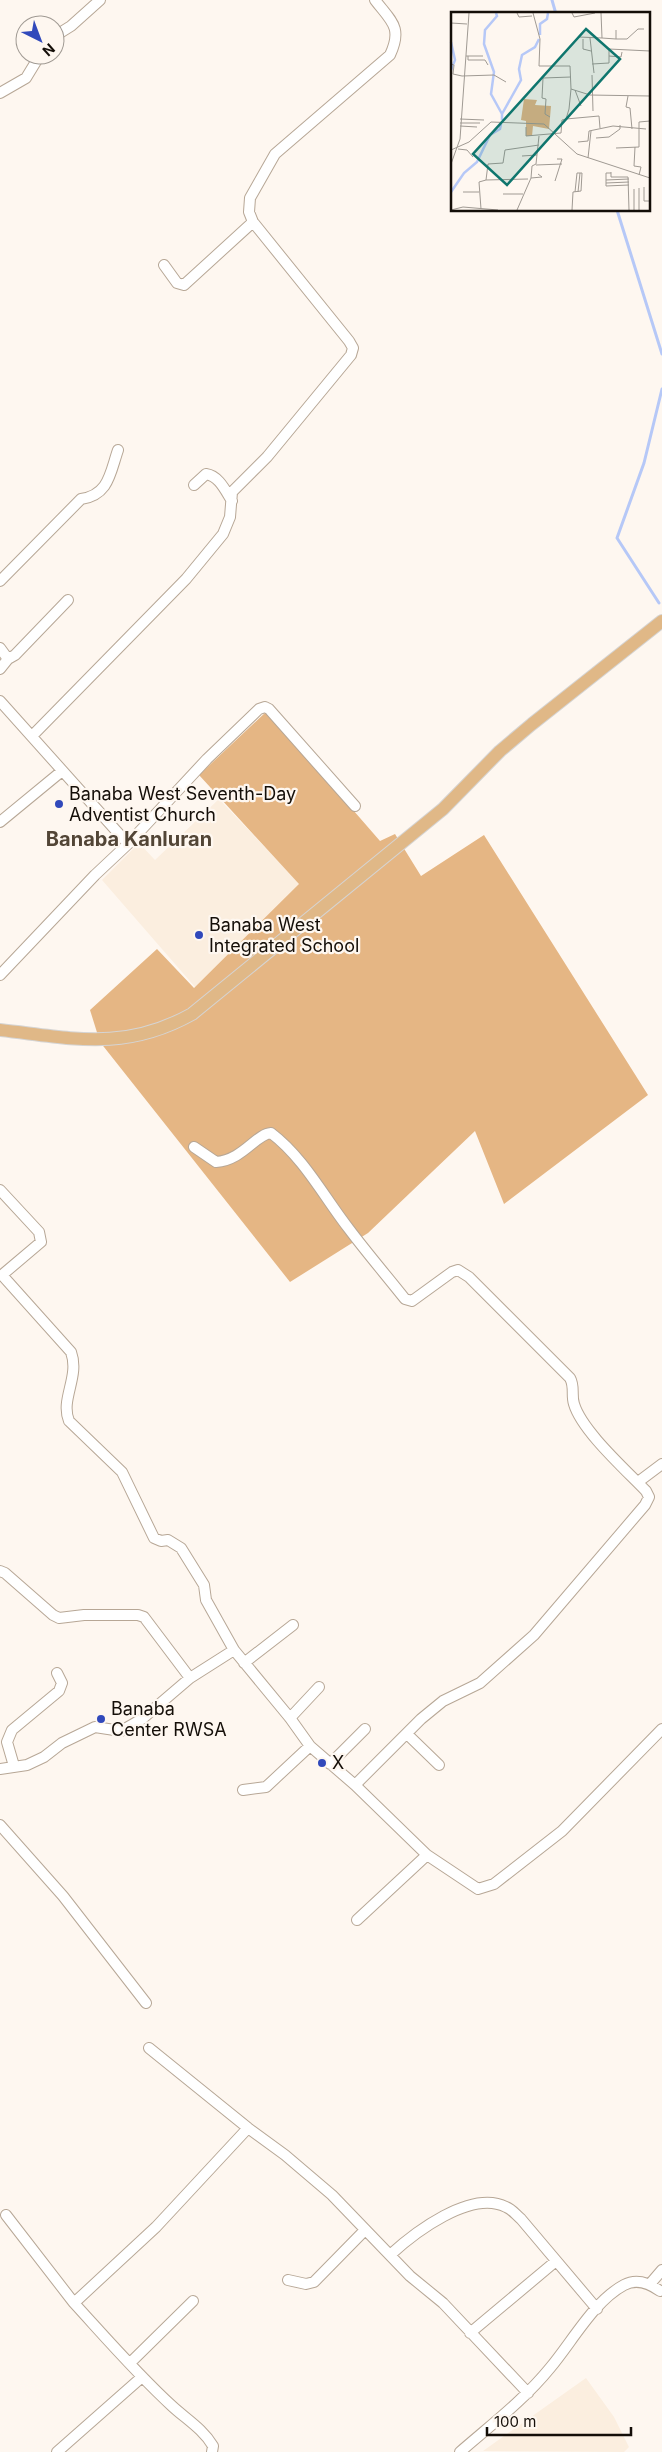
<svg xmlns="http://www.w3.org/2000/svg" width="662" height="2452" viewBox="0 0 662 2452" font-family="Inter,sans-serif">
  <style>
    .built { fill: #fbeedf }
    .forest { fill: #e5b684 }
    .lines { fill: none; stroke-linecap: round; stroke-linejoin: round }
    .stream { stroke: #b6c8f7; stroke-width: 3 }
    .minor-casing { stroke: #b7a796; stroke-width: 12 }
    .major-casing { stroke: #d5d4d3; stroke-width: 14 }
    .minor { stroke: #fff; stroke-width: 10 }
    .major { stroke: #e0b887; stroke-width: 12 }
    .poi-dot { fill: #3149bb; stroke: #fef7f0; stroke-width: 2 }
    .labels { text-anchor: middle; stroke-width: 4.5; stroke-linejoin: round; paint-order: stroke }
    .poi-label { font-size: 18px; fill: #140e08; stroke: #fef7f0; text-anchor: start }
    .quarter-label { font-size: 20px; font-weight: bold; fill: #524536; stroke: #fef7f0 }
    .inset-river { fill: none; stroke: #b6c8f7; stroke-width: 2.5 }
    .inset-road { fill: none; stroke: #a09a93; stroke-width: 1 }
    .view { fill: #0f766e; fill-opacity: 0.15; stroke: #0f766e; stroke-width: 2.5 }
    .inset-edge { fill: none; stroke: #140e08; stroke-width: 2.5 }
  </style>
  <rect width="100%" height="100%" fill="#fef7f0"/>
  <path class="built" d="M219 799 300 884 195 987 102 880 139 843 155 860Z
    M586 2378 614 2417 629 2447 624 2452 483 2451Z"/>
  <path class="forest" d="M267 711 380 841 395 834 421 876 484 835 648 1095 504 1204 475 1131 368 1233 290 1282 100 1042 90 1010 157 949 194 988 299 884 199 775Z"/>
  <g class="lines">
    <path class="stream" d="M552 0 556 14
      M617 210 662 354
      M659 603 617 538 644 463 662 389"/>
    <defs>
      <path id="minor" d="M55 36 71 26 100 0
        M0 93 26 78 40 55
        M164 265 177 283 184 285 253 222
        M194 485 206 474C219 476 225 490 232 501
        M0 581 81 499C109 495 110 473 118 450
        M0 648 8 659 0 669
        M8 659 15 655 68 600
        M0 701 128 844
        M32 736 186 579 223 534 230 517 232 492 267 457 351 355 353 348 349 341 253 222 249 212 250 198 275 154 390 55C403 27 391 21 375 0
        M0 822 62 771
        M0 975 95 875 128 844 207 759 259 709 265 707 269 709 355 806
        M194 1147 216 1162C243 1160 256 1134 271 1133 304 1158 324 1197 349 1229 367 1253 386 1275 405 1299L412 1301 452 1272 458 1270 469 1277 570 1378C575 1387 571 1395 574 1404 582 1431 626 1470 646 1491L649 1497 645 1505 534 1635 480 1683 443 1701 421 1719 355 1785
        M0 1190 39 1232 41 1242 2 1275 71 1352C80 1377 60 1399 69 1421L122 1472 154 1538 161 1541 168 1540 181 1548 204 1585 206 1600 234 1650 190 1678 142 1719 121 1731 95 1727 62 1743 44 1757 27 1765 0 1769
        M638 1482 662 1464
        M0 1571 5 1573 53 1615 59 1618 84 1615H138L144 1617 190 1678
        M234 1650 290 1718 310 1746 355 1785 427 1855 478 1889 494 1884 562 1831 662 1729
        M244 1663 293 1625
        M290 1718 319 1687
        M407 1734 439 1765
        M330 1764 365 1729
        M14 1766 7 1742 12 1730 59 1691 62 1683 57 1673
        M243 1790 266 1787 310 1746
        M0 1825 63 1896 146 2003
        M357 1920 427 1855
        M149 2048 248 2128 285 2155 332 2195 410 2276 443 2303 528 2393
        M6 2215 74 2303
        M390 2255C414 2233 471 2189 506 2207 512 2209 516 2215 521 2219L597 2309
        M288 2280 306 2284 314 2282 365 2230
        M650 2284 662 2270
        M470 2333 556 2261
        M130 2363 193 2301
        M57 2452 142 2377
        M212 2452 213 2446C203 2429 186 2419 172 2406 137 2374 106 2338 74 2303L156 2227 248 2128
        M460 2452C491 2425 524 2400 550 2368 572 2342 594 2301 624 2285 637 2278 649 2283 660 2291"/>
      <path id="major" d="M0 1030C72 1038 124 1052 192 1014L443 809 500 751 532 724 662 621"/>
    </defs>
    <use href="#minor" class="minor-casing"/>
    <use href="#major" class="major-casing"/>
    <use href="#minor" class="minor"/>
    <use href="#major" class="major"/>
  </g>
  <g class="poi-dot">
    <circle cx="59" cy="804" r="5"/>
    <circle cx="199" cy="935" r="5"/>
    <circle cx="101" cy="1719" r="5"/>
    <circle cx="322" cy="1763" r="5"/>
  </g>
  <g class="labels">
    <g class="poi-label">
      <text x="69" y="800">Banaba West Seventh-Day<tspan x="69" dy="21">Adventist Church</tspan></text>
      <text x="209" y="931">Banaba West<tspan x="209" dy="21">Integrated School</tspan></text>
      <text x="111" y="1715">Banaba<tspan x="111" dy="21">Center RWSA</tspan></text>
      <text x="332" y="1769">X</text>
    </g>
    <g class="quarter-label">
      <text x="129" y="846">Banaba Kanluran</text>
    </g>
  </g>
  <g transform="translate(451 12)">
    <rect width="199" height="199" fill="#fef7f0"/>
    <path d="M73 87 86 88 84 93 100 94 98 117 82 114 81 124H75V109L70 108Z" fill="#e5b684"/>
    <path class="inset-river" d="M45 1 46 4 34 18 33 32 43 60 40 82 51 102M89 23V12L96 7 97 1M0 30 4 48 0 58M51 108V102L70 68 68 57 71 43 84 35 88 27M0 180 13 161 26 150 39 123 49 117 50 112"/>
    <path class="inset-road" d="M66 1 68 5 81 4M82 1 89 27 88 54H119L120 77M121 1 123 5 144 1M150 1 151 26 165 27V18M0 11 16 12M128 25 151 26M139 26 143 61M132 27V37L140 39M165 27H176L187 17H193M15 44H32M17 44V48H34L37 53M158 44 170 45 171 40M0 52 3 53 2 62 11 64M141 52 158 51V37L199 39M141 63 142 99M11 64 43 63 55 70M124 78 130 94M177 84 175 95 179 96 181 117M99 105 94 102 95 87 91 86 92 66 120 65M9 107 33 108M115 107 148 104 149 116M9 111H29M9 114 26 115M75 115V124L110 121 111 108 115 107 118 97 120 77 139 83 199 84M145 126 158 125 169 117V113M127 130 137 129 138 119 162 114 195 117M184 135 183 154 190 155 188 163M165 136 188 135V110L199 109M7 137 16 138 22 145M0 138 18 130 40 110 93 112 126 142 199 166M71 144 86 143M137 146 140 119M0 152 9 127 18 1M85 153 111 152M160 160V165H177L178 198M160 161H155V174L178 173M80 166 91 165 87 162M35 168 77 167M155 168 178 167M104 169 111 147H106M155 171 178 170M193 175V189H199M12 180H28M124 180 126 161H131L130 179M127 180 129 161M52 182H72M30 197 28 170 35 168 37 152 52 151 54 138 88 133M0 198 12 195 47 198M66 198 80 166 81 154 85 152 88 124M121 198 122 180 130 179M183 198V177M188 198V176"/>
    <path class="view" d="M135 17 169 47 56 173 22 142Z"/>
    <rect width="199" height="199" class="inset-edge"/>
  </g>
  <g transform="translate(40 40) rotate(138)"><circle r="24" fill="#fef7f0" stroke="#a09a93"/>
  <path d="M0-4L9 19L0 12L-9 19Z" fill="#3149bb"/>
  <text y="-8" font-size="14" font-weight="bold" text-anchor="middle" fill="#140e08">N</text>
  </g>
  <path d="M487 2427v8h144v-8" fill="none" stroke="#140e08" stroke-width="2.5"/>
  <text x="494" y="2427" font-size="15" fill="#140e08" stroke="#fef7f0" stroke-width="4" paint-order="stroke">100 m</text>
</svg>
